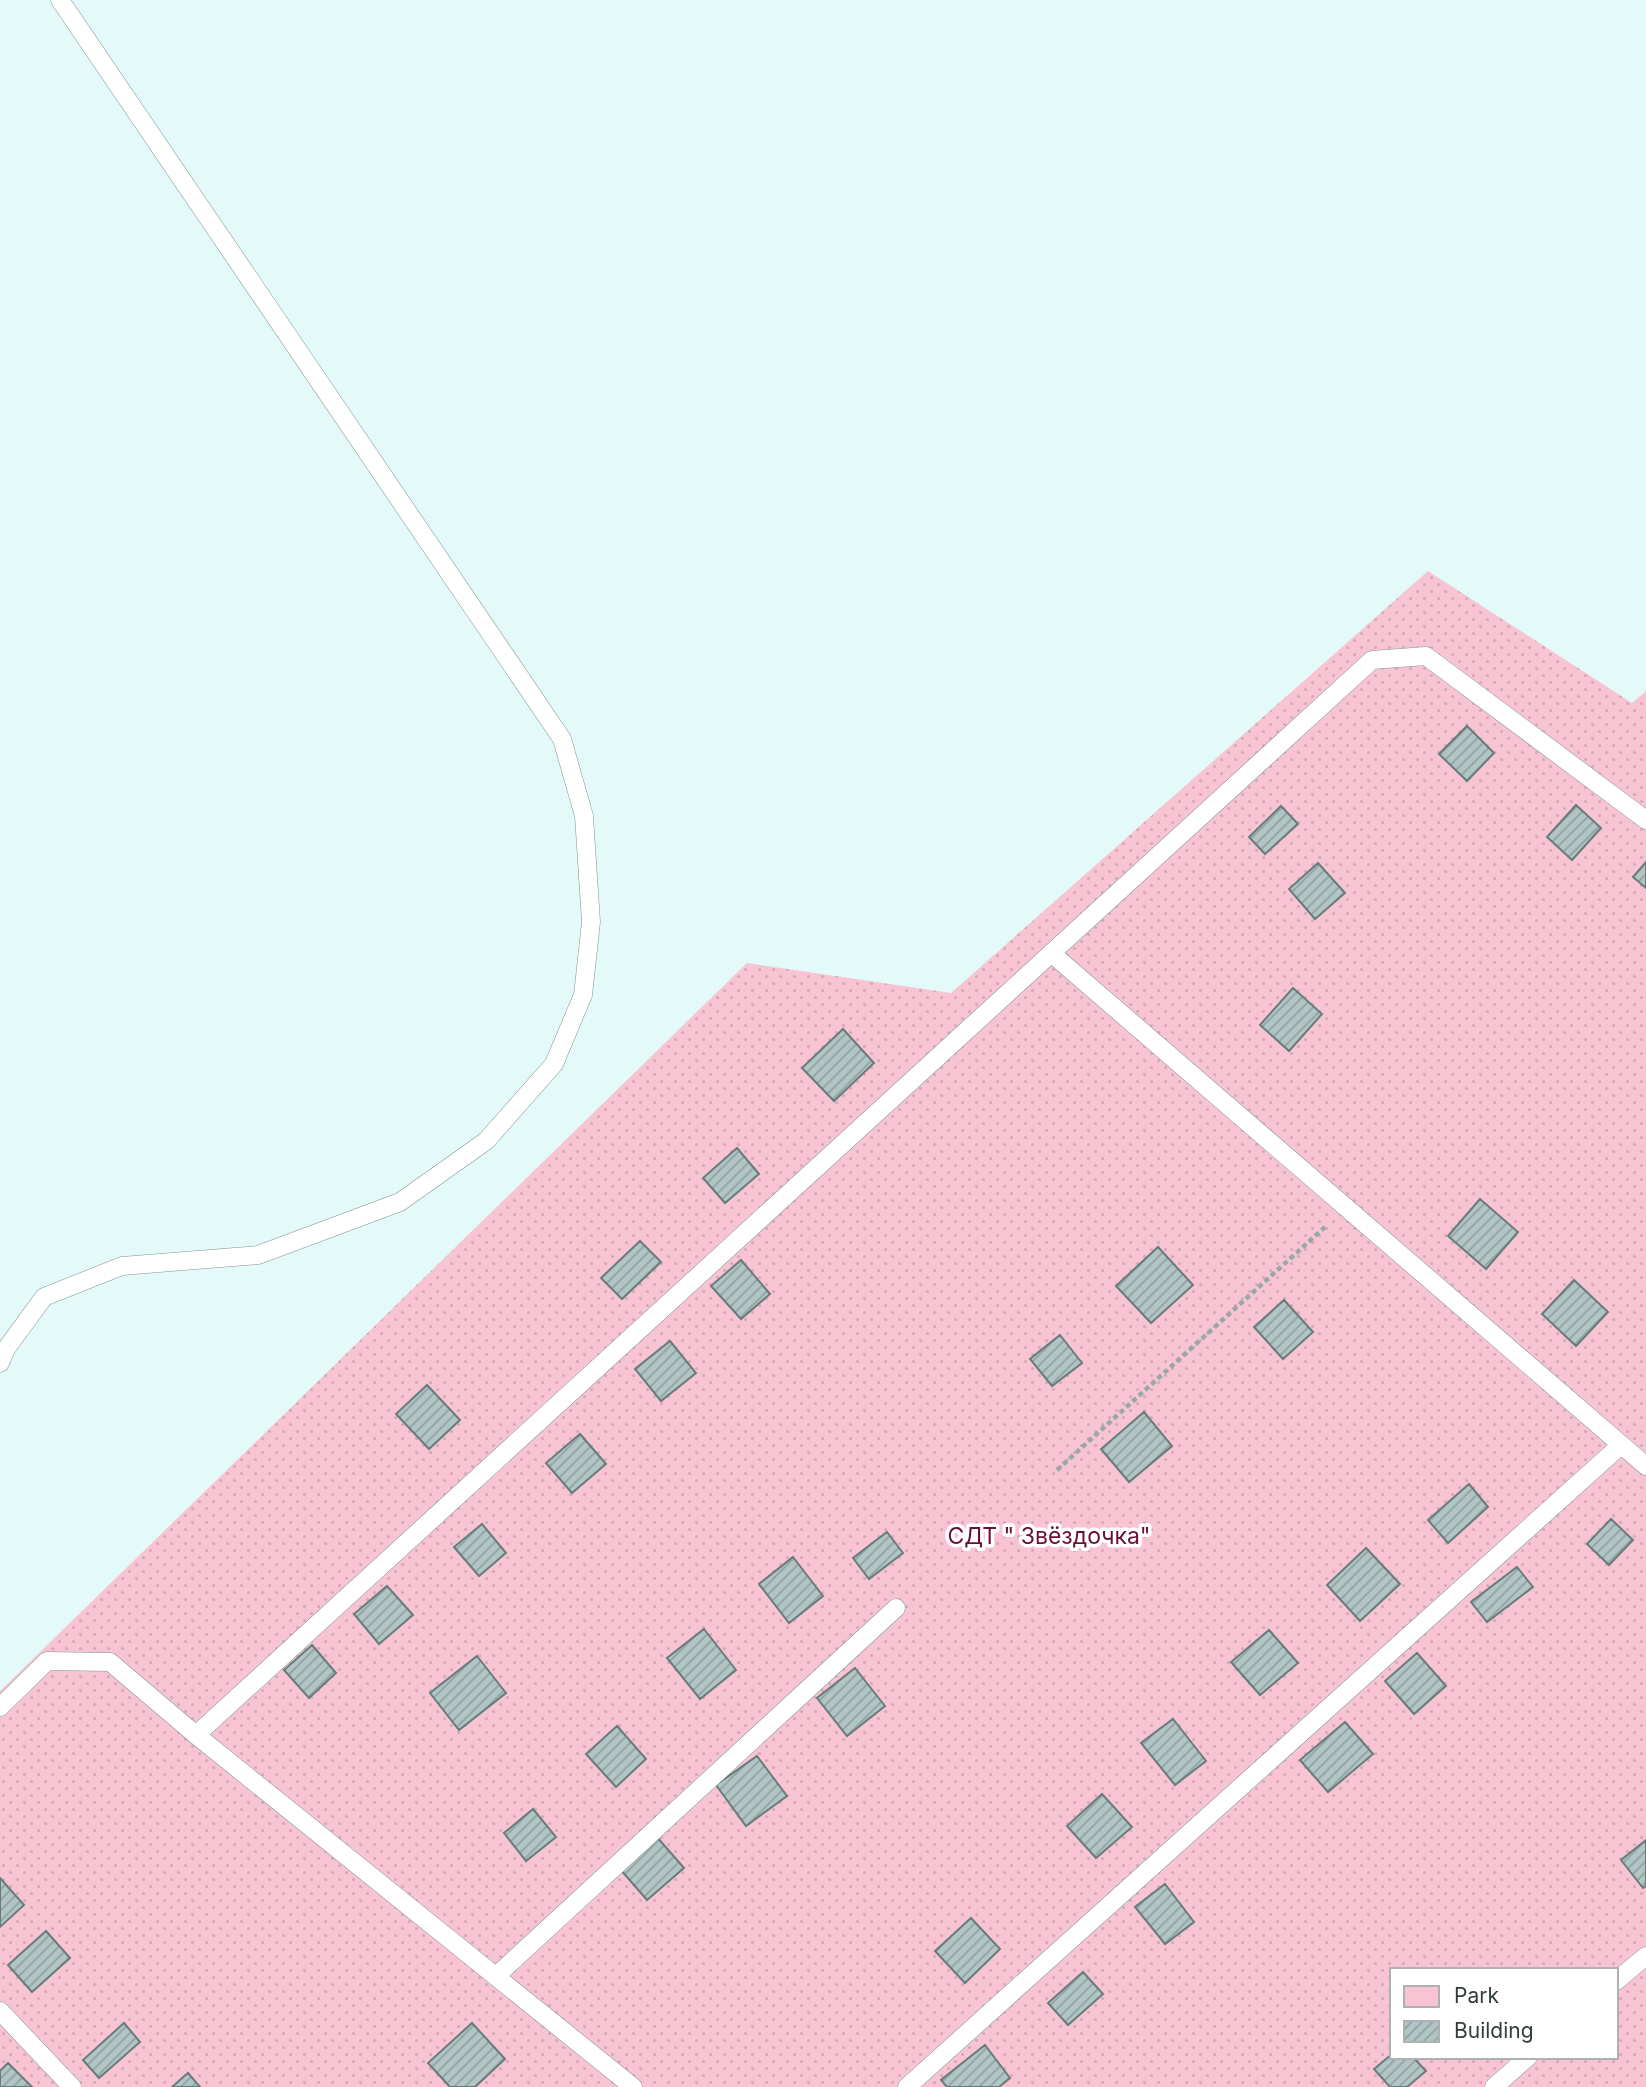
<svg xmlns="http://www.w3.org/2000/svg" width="1646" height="2087" viewBox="0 0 1646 2087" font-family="Inter,sans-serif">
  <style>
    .green { fill: url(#green-dots); fill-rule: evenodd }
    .building { fill: url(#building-hatch); stroke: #687c7b; stroke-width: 2 }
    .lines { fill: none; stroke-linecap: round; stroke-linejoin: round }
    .lane-casing { stroke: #809494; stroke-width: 19 }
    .path { stroke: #97a8a7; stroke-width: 4.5; stroke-dasharray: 5 3.5; stroke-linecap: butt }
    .lane { stroke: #fff; stroke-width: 18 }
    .labels { text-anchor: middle; stroke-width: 7; stroke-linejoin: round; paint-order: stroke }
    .park-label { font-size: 23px; fill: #690e38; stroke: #fff }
  </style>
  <defs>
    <pattern id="green-dots" width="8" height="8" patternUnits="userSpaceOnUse" patternTransform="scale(1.75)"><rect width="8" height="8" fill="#f8c4d3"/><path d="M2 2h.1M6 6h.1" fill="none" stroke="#d5a9b6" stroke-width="1.8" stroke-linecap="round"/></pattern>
    <pattern id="building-hatch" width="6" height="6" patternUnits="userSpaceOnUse" patternTransform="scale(1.75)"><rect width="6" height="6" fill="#b0c5c4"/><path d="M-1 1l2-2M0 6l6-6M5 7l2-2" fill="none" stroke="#90a1a0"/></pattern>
  </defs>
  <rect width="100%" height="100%" fill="#e3faf9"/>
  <path class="green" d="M1428 571 1632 703 1646 691V2087H0V1691L747 963 951 993ZM1392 1970H1616V2057H1392Z"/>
  <path class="building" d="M1467 726 1494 753 1467 781 1439 754Z
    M1576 805 1601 828 1572 860 1547 837Z
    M1281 806 1298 824 1265 854 1249 837Z
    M1646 862V888L1633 877Z
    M1318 863 1345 893 1315 919 1289 889Z
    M1293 988 1322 1014 1289 1051 1260 1025Z
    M843 1029 874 1063 834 1101 802 1068Z
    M737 1148 759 1174 725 1203 703 1178Z
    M1480 1199 1518 1232 1486 1269 1448 1236Z
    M640 1241 661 1262 622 1299 601 1278Z
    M1158 1247 1193 1285 1151 1323 1116 1286Z
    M741 1260 770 1294 741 1319 711 1286Z
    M1574 1280 1608 1312 1576 1346 1542 1314Z
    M1284 1300 1313 1332 1283 1359 1254 1327Z
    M1060 1335 1082 1363 1052 1386 1030 1359Z
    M670 1341 696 1373 661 1401 635 1369Z
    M427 1385 460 1420 429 1449 396 1414Z
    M1144 1412 1172 1446 1129 1482 1101 1449Z
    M580 1434 606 1464 572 1493 546 1463Z
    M1469 1484 1488 1507 1448 1543 1428 1520Z
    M1611 1519 1633 1540 1609 1565 1587 1544Z
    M482 1524 506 1553 479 1576 454 1547Z
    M887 1532 903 1553 869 1579 853 1558Z
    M1366 1548 1400 1584 1360 1621 1327 1585Z
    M793 1557 823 1596 789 1623 759 1584Z
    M1517 1567 1533 1587 1487 1622 1471 1602Z
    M387 1586 413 1615 379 1644 354 1614Z
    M704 1629 736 1670 700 1699 667 1658Z
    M1269 1630 1298 1663 1260 1695 1231 1662Z
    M312 1645 336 1673 309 1698 284 1670Z
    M1417 1653 1446 1686 1414 1714 1385 1681Z
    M477 1656 506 1693 459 1730 430 1693Z
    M855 1668 885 1706 847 1736 817 1698Z
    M1173 1719 1206 1761 1175 1785 1141 1743Z
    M1345 1722 1373 1754 1328 1792 1300 1760Z
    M617 1726 646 1759 616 1787 586 1754Z
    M757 1756 787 1796 746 1826 716 1785Z
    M1102 1794 1132 1827 1096 1858 1067 1826Z
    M533 1809 556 1837 526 1861 504 1833Z
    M656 1836 684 1868 647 1900 620 1869Z
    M1646 1840V1886L1643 1888 1621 1860Z
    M0 1878 24 1905 0 1927Z
    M1165 1884 1194 1922 1165 1944 1135 1907Z
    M971 1918 1000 1949 965 1983 935 1951Z
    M46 1931 70 1958 32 1992 8 1965Z
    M1083 1972 1103 1994 1068 2025 1048 2003Z
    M124 2023 140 2042 99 2078 83 2060Z
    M472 2023 505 2059 475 2087H450L428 2063Z
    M985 2045 1010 2078 999 2087H947L941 2080Z
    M1392 2054V2057H1413L1426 2071 1407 2087H1390L1374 2069Z
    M8 2063 32 2087H0V2071Z
    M188 2073 200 2087H172Z"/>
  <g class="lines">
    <defs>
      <path id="lane" d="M1051 953 1646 1466
        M0 1363 6 1349 44 1297 122 1266 258 1255 400 1202 486 1141 554 1064 583 995 591 922 584 816 562 739 60 0
        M0 1707 47 1661 110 1662 196 1735 633 2087
        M196 1735 1372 660 1426 656 1646 820
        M496 1976 896 1608
        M1616 1981 1646 1956
        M0 2011 72 2087
        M907 2087 1621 1445
        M1494 2087 1528 2057"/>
    </defs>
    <use href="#lane" class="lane-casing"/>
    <path class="path" d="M1057 1470 1325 1227"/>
    <use href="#lane" class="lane"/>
  </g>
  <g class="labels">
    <g class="park-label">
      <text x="1049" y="1544">СДТ " Звёздочка"</text>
    </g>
  </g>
  <rect x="1390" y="1968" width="228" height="91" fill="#ffffff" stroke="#aeb1b1" stroke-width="2"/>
  <rect x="1404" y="1986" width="35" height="21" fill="#f8c4d3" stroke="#aeb1b1" stroke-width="2"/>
  <text x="1454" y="2003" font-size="21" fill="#343d3c">Park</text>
  <rect x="1404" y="2021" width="35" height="21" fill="url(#building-hatch)" stroke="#aeb1b1" stroke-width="2"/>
  <text x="1454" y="2038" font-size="21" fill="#343d3c">Building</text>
</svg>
